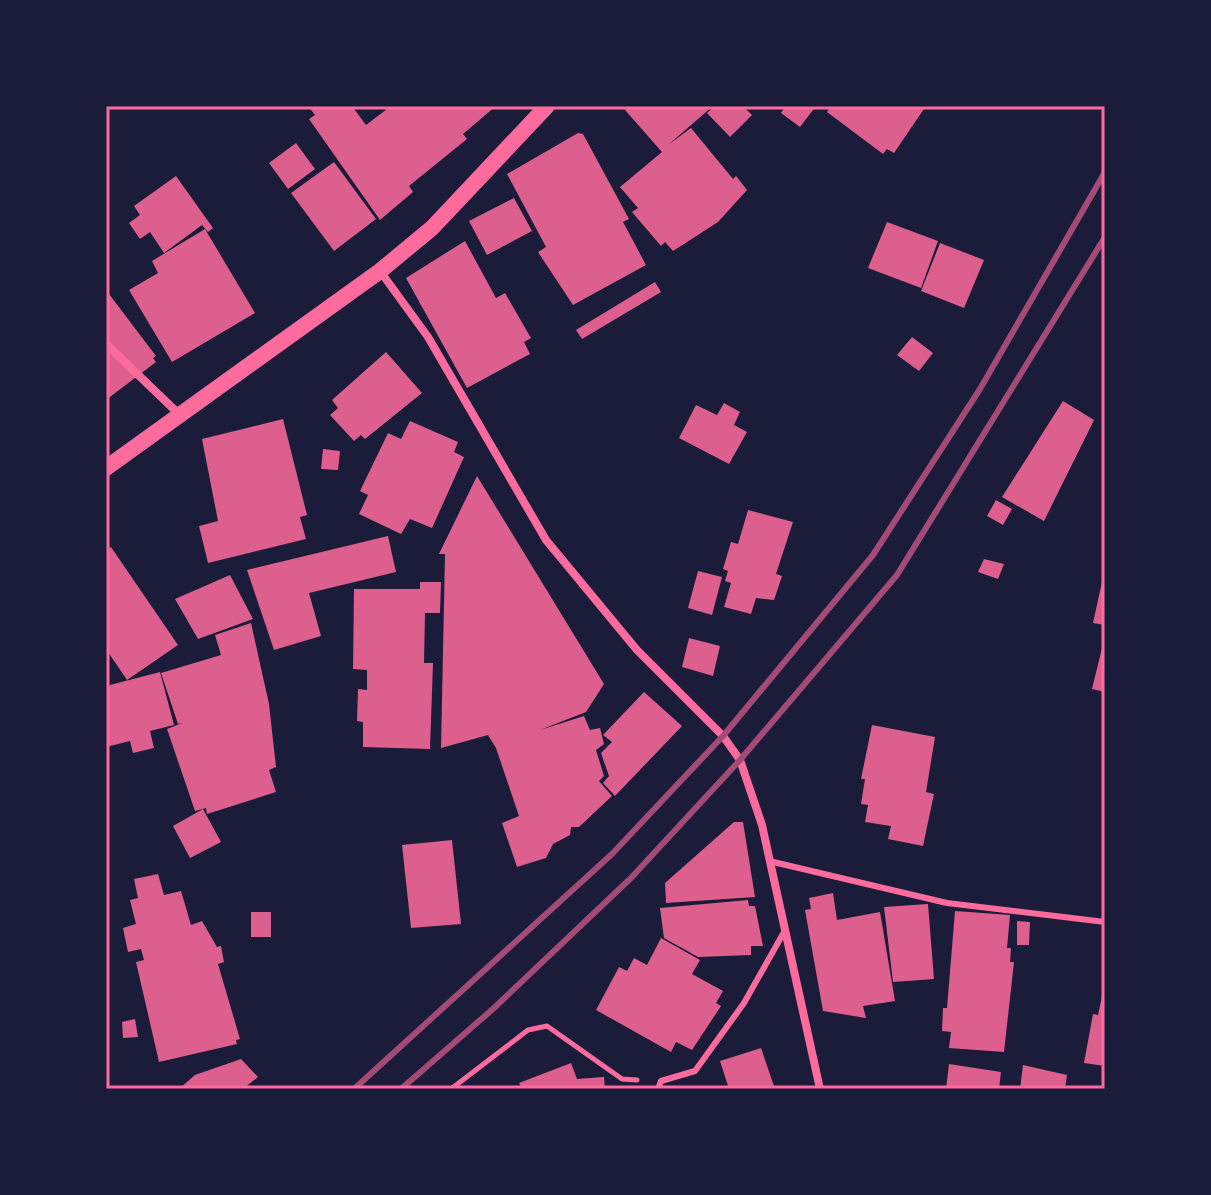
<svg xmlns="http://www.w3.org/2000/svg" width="1211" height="1195" viewBox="0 0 1211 1195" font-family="'PT Sans Narrow',sans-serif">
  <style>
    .building { fill: #dd5f8e }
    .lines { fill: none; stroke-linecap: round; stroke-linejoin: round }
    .path { stroke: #ff6b9d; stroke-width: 5 }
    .service { stroke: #ff6b9d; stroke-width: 6 }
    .minor { stroke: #ff6b9d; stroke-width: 8 }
    .secondary { stroke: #ff6b9d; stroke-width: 16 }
    .rail { stroke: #a44b75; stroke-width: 6 }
    .neatline { fill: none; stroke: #ff6b9d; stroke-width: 3 }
  </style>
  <rect width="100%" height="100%" fill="#1b1b3a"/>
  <path class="building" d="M308 106H352L366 125 391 106H496L463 134 467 139 409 186 413 192 380 220 309 119 315 115Z
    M629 106H713L668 145 691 128 733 179 736 176 747 190 718 222 673 251 665 242 661 246 632 212 638 208 620 187 662 152 625 110Z
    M715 106H743L752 115 730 137 707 113Z
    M786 106H816L800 127 781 113Z
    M831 106H926L894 153 887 149 883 154 827 112Z
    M578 133 583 134 629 219 623 222 646 265 573 305 538 252 546 247 507 174Z
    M296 143 315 169 288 189 269 163Z
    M334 162 376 219 334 251 291 193Z
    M176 176 213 228 208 232 202 225 164 253 150 232 140 239 129 223 140 215 134 206Z
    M514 198 532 231 487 255 469 221Z
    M887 222 938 241 921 288 868 268Z
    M205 229 255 313 172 362 129 290 158 273 152 261Z
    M465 241 496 298 505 293 531 338 524 342 530 354 467 388 406 278Z
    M940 243 984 260 964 308 921 291Z
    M655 282 661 292 582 339 576 330Z
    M106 290 156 356 153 358 156 362 106 400Z
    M912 337 933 353 919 371 897 355Z
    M386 352 422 393 365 439 361 435 354 441 330 415 338 408 332 400Z
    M1063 401 1094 420 1044 521 1002 497Z
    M724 403 740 412 734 425 747 432 729 464 679 438 696 405 717 415Z
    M283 419 307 515 300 517 306 539 208 563 199 526 218 521 202 439Z
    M410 421 458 442 454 452 464 457 432 528 410 519 401 534 359 514 368 495 360 491 388 433 401 439Z
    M323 449 340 451 338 470 321 469Z
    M477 476 604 684 586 712 540 730 584 716 590 730 600 728 604 744 596 750 604 776 599 781 612 796 579 827H571L570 835 553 844 546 858 517 867 502 823 519 816 496 748 488 735 441 748 445 554H439Z
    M996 500 1012 509 1003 525 987 516Z
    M748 510 793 522 776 574 782 576 774 600 756 598 751 614 724 607 731 583 725 581 728 571 723 569 731 542 738 544Z
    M388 536 396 572 309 593 321 636 274 650 247 570Z
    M111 547 178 645 127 680 106 649V550Z
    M984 559 1004 564 998 579 978 572Z
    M698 571 722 577 712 615 688 608Z
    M1104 573H1105V625L1093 623Z
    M230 575 253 619 198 639 175 599Z
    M420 582H441L440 613H425L424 663H433L430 749 363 747V722L357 721 358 689 367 690V670L353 669 354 589H420Z
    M251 623 269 704 276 767 269 770 276 792 207 814 206 808 195 811 167 729 182 723 178 724 161 673 221 655 215 635Z
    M689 638 720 646 713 676 682 667Z
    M1104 640H1105V692L1092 689Z
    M160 672 174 725 150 731 154 748 133 753 130 741 106 747V686Z
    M644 692 682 726 615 796 603 783 609 776 601 753 612 742 603 735Z
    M872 725 935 737 926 792 934 794 923 846 888 839 891 826 865 822 868 805 861 804 865 779H861Z
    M203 809 221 842 190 858 173 826Z
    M734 822H743L755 897 666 903 665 883Z
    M452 840 461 924 411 928 402 845Z
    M158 874 164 895 181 891 191 925 202 921 217 947 221 946 224 962 218 964 240 1039 236 1040 237 1044 159 1062 136 962 144 960 141 949 128 952 123 928 136 924 130 900 138 898 134 879Z
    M833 893 837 920 880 912 895 1001 863 1006 866 1018 823 1011 805 910 811 909 809 898Z
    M748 900 749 906H755L763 946H751V955L698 957 664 938 660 908Z
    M928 904 934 979 893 982 884 907Z
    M955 911 1010 915 1007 948H1011L1010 962H1014L1004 1052 949 1048 951 1032 942 1031 943 1008H947Z
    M251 912H271V937H251Z
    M1017 921 1030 922 1029 945H1017Z
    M661 938 700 960 692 974 723 991 716 1003 721 1006 692 1050 676 1042 671 1052 596 1010 619 967 627 971 634 958 647 965Z
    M1104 987H1105V1066L1084 1063 1093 1014 1098 1015Z
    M135 1019 138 1037 123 1038 122 1022Z
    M761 1048 775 1089H729L720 1061Z
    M241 1059 258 1077 243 1089H179L195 1075Z
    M571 1063 577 1079 604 1077 605 1089H522L519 1083Z
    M949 1064 1001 1072 999 1089H946Z
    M1023 1065 1067 1075 1065 1089H1020Z"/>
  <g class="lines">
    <path class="path" d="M451 1089 528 1030 547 1026 622 1079 637 1080"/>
    <path class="service" d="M769 861 947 903 1105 922
      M658 1089 661 1081 695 1071 744 1003 784 932"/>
    <path class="minor" d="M380 271 428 337 546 540 637 650 723 736 740 760 762 825 820 1089
      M106 344 181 416"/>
    <path class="secondary" d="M106 468 380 271 432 228 547 106"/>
    <path class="rail" d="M354 1089 612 854 723 736 873 555 980 389 1105 172
      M401 1089 494 1008 631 878 740 760 897 575 1105 237"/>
  </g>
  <rect width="1211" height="1195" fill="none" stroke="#1b1b3a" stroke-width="216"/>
  <rect x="108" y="108" width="995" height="979" class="neatline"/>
</svg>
